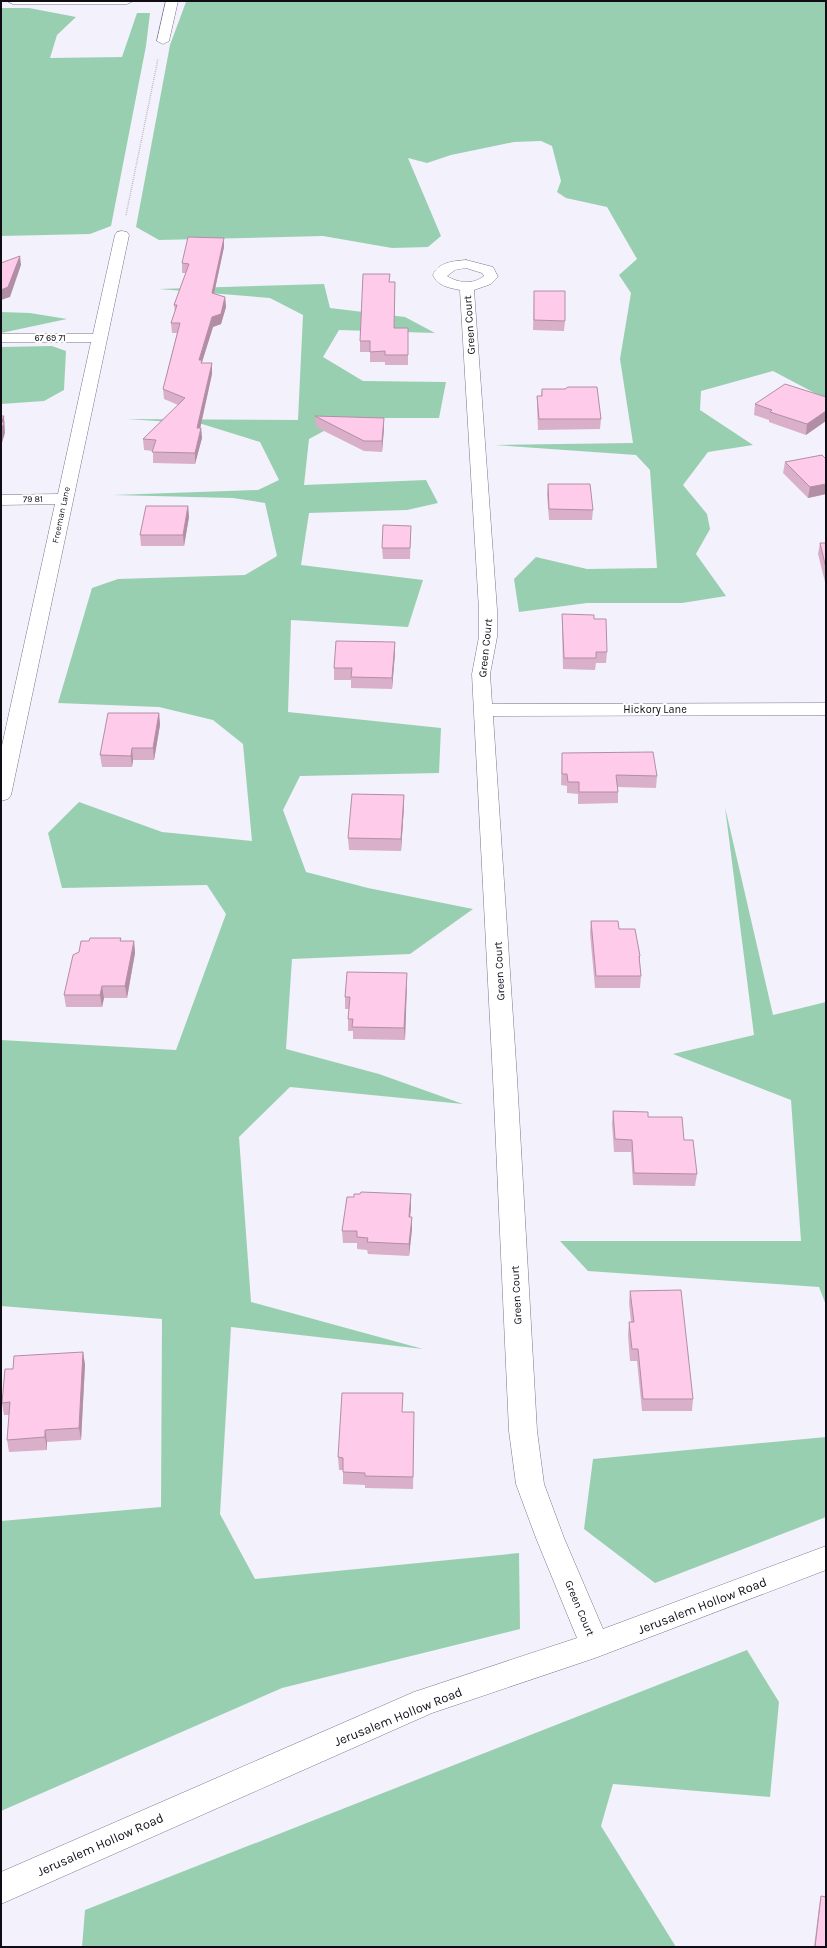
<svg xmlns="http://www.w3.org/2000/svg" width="827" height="1948" viewBox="0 0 827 1948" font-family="Karla,sans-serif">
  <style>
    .forest { fill: #99cfb1 }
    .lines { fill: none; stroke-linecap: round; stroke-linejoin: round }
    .minor-casing { stroke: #7b758f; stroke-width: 1 }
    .path { stroke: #918e99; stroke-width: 1.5; stroke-dasharray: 0.5 1.5; stroke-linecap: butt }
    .minor { fill: #fff; fill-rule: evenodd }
    .wall { fill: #daafc9 }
    .shaded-wall { fill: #b28ea4 }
    .building { fill: #fecbea; stroke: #b28ea4 }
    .labels { text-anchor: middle; stroke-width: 4; stroke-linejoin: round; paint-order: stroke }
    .far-street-label { font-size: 9px; fill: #0f0c16; stroke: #fff }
    .street-label { font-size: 11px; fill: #0f0c16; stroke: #fff }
    .near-street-label { font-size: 13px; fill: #0f0c16; stroke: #fff }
  </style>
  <rect width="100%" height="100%" fill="#f3f1fc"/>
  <path class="forest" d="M189 1H826V399L773 371 701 391 700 410 753 445 708 452 683 485 707 514 710 529 696 554 726 596 682 603H587L519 612 514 579 536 557 587 569 657 568 650 470 636 455 495 445 633 443 620 359 631 293 619 275 637 259 607 207 566 198 557 192 561 181 552 146 541 141 514 142 451 155 427 163 408 158 441 236 428 247 392 248 323 236 159 240 136 227 170 45 186 2Z
    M1 8H29L76 17 57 35 50 58 122 57 137 13H150L146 46 111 226 90 234 1 236Z
    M324 284 330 308 405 317 435 333 339 330 323 357 363 381 446 382 439 418H348L309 439 304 485 426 480 438 503 407 510 309 513 301 565 423 580 408 627 291 620 288 712 441 728 439 773 300 776 283 810 306 872 368 888 473 909 410 954 292 959 286 1049 379 1074 463 1104 290 1087 239 1137 251 1302 423 1349 231 1327 220 1514 255 1579 519 1553 520 1629 282 1688 1 1811V1521L161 1507 162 1319 1 1306V1040L176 1050 226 914 207 885 62 888 48 833 79 802 162 832 252 841 243 744 213 720 159 707 58 703 92 588 118 579 245 575 277 556 265 503 233 498 113 495 258 490 279 480 260 442 202 424 127 419 298 420 303 315 270 298 159 289Z
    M1 312 30 313 67 319 1 333Z
    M52 346 66 351 64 390 44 401 1 404V347Z
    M725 807 773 1015 826 1002V1305L819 1287 588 1271 560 1241H801L791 1100 673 1054 754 1035Z
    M826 1437V1517L655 1583 584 1529 593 1459Z
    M747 1650 779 1702 770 1797 613 1784 601 1826 676 1947H82L85 1910Z"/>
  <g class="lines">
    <defs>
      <path id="minor" d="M7 1H133L127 4H13Z
        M166 1H178L169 41 163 44 157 41Z
        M122 231 127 232 129 235 11 795 8 799 1 801V750L55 504 1 505V495L58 494 91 342H1V334H93L115 235 117 232Z
        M466 260 493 267 498 277 491 284 474 290 497 610V637L490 674 492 704 826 703V715L493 716 517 1078 537 1431 544 1484 564 1538 603 1629 826 1546V1570L595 1658 432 1713 1 1904V1872L414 1692 577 1638 536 1538 516 1484 509 1431 493 1078 472 674 479 637V610L460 290C450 288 437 286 433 275 438 262 454 261 466 260ZM466 268 482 273 484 276C473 285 458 283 447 276L455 270Z"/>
    </defs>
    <use href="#minor" class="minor-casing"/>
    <path class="path" d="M126 215 158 59"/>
    <use href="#minor" class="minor"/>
  </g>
  <path class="wall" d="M224 247 214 294 225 297 226 307 221 324 213 327 202 362V363L212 374 200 428H201L202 438 195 464 153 463V451L144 450 143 439 178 405 164 399 163 389 177 333H172L171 323 175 312 174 305 186 273H182V263Z
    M390 282H395L394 328H408V365H385V362H370V352H360V341Z
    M534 291 565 321 564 331 533 330Z
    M542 389H565L601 419 600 429 538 430 537 406V396H541Z
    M826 397 806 435 769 422V420L754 415 755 404Z
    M315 416 384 428 382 452 364 451 316 427Z
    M826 459V494L808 498 783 473 785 462Z
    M548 484 593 510 592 520H549L547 494Z
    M188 506 189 517 184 546H141L140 535Z
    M411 526 410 559H383L382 548Z
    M820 543H826V582H825L818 554Z
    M562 614 594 619 607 652 606 663H596L595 670 563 669 562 626Z
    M395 642V653L392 689 351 688V680H334V668Z
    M159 713 160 725 154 760H133L132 767H102L100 755Z
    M562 753 657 776 656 788 618 787V803L578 804V794L567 793V786L561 785Z
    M404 795V806L401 851 349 850 348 838Z
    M591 921 619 929 640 956V964L641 976 640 988H595L590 933Z
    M121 941H134L135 953 127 998H104L102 1007H66L64 995Z
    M407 973 405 1040 353 1039V1031H348V1019L349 1009H345V997Z
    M613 1111 648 1117 684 1140 697 1174 695 1186 633 1185 631 1152H614L612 1124Z
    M411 1207 410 1217H412V1229L409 1256 368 1254 367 1250 357 1249V1243H343L342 1231Z
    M630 1291 693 1399 692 1411H642L637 1361H630L628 1335 629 1322H631L629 1303Z
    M83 1352 85 1365 81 1440 47 1442V1450L9 1452 7 1440 9 1415H4L2 1403 13 1369Z
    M403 1412 414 1425 413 1489 365 1488V1485L343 1484V1470H339L338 1457Z
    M821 1896 826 1947H814L819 1907Z"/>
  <path class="shaded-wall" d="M224 238V247L212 303V293Z
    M20 256 21 265 10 297 1 300V290Z
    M225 297 226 307 221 324 213 327 202 362V370L199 360 212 317Z
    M212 363V374L198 438 197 428Z
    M826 411V421L806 435 807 424Z
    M4 416 5 433 1 446V422Z
    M384 418V428L382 452V441Z
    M201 428 202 438 195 464V453Z
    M826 484V494L808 498 810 487Z
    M188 506 189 517 184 546 183 535Z
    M395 642V653L392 689V678Z
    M159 713 160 725 154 760 153 748Z
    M132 748 133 760 132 767 131 756Z
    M404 795V806L401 851V839Z
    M134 941 135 953 127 998 125 986Z
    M407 973V985L405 1040 404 1028Z
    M102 986 104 998 102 1007 100 995Z
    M411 1194V1207L409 1229V1217Z
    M412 1217V1229L409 1256V1244Z
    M83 1352 85 1365 81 1440 79 1428Z
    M45 1430 47 1442V1450L45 1437Z"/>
  <path class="building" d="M188 237 224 238 212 293 225 297 221 314 212 317 199 360H202L201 363H212L197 428H201L195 453 152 452 156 440 143 439 185 398 163 389 180 323H171L177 305H174L189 264 182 263Z
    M20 256 8 287 1 290V263Z
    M363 274H390L389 282H395L394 328H408V355H385V351L370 352V341H360Z
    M534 291H565V321L534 320Z
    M785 384 826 397V411L807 424 770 412 772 410 755 404Z
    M568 387H597L601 419H539L537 396H542V389H565Z
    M1 416H4L1 422H4L1 431Z
    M315 416 384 418 382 441H364Z
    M822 455 826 459V484L810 487 785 462Z
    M548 484H590L593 510 549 509Z
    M146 506H188L183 535H140Z
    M383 525 411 526 410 548H382Z
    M820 543H826V568Z
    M562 614 594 615V619H606L607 652H596V658H564Z
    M336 641 395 642 392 678 351 677 352 668H334Z
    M108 713H159L153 748H132L131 756 100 755Z
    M653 752 657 776 616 775 618 792H579V782H568L567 774H562V753Z
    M352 794 404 795 401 839 348 838Z
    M591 921H618L619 929H635L640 956H639L641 976H596Z
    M90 938H121L120 941H134L125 986H102L100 995H64L73 955 79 952 81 941H89Z
    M347 972 407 973 404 1028 352 1027 353 1019H348L350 997H345Z
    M613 1111 648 1112V1117H682L684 1140H693L697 1174 634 1173 632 1140 615 1139Z
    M361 1192 411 1194 409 1217H412L409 1244 367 1242 368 1238 357 1237V1231H342L347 1197H354V1194H360Z
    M681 1290 693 1399H643L638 1349H632L629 1322H634L630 1291Z
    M83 1352 79 1428 45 1430V1437L7 1440 10 1402 2 1403 5 1369H13L14 1356Z
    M342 1393H403L402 1412H414L413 1477 365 1476V1473L343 1472V1458L338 1457Z
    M821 1896 826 1897V1947H815Z"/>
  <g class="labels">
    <g class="far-street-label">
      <text x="50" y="341">67 69 71</text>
      <text transform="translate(33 499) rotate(-1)" y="3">79 81</text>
      <text transform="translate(61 515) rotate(-78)" y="3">Freeman Lane</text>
    </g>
    <g class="street-label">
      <text transform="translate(469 325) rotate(-94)" y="4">Green Court</text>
      <text transform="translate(485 648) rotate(-84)" y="4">Green Court</text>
      <text x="655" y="713">Hickory Lane</text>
      <text transform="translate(499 971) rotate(-93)" y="4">Green Court</text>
      <text transform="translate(516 1295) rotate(-93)" y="4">Green Court</text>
      <text transform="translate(580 1608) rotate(67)" y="4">Green Court</text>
    </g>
    <g class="near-street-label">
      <text transform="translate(702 1605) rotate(-21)" y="5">Jerusalem Hollow Road</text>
      <text transform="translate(398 1716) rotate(-22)" y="5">Jerusalem Hollow Road</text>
      <text transform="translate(100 1844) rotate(-24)" y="5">Jerusalem Hollow Road</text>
    </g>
  </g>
  <rect width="827" height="1948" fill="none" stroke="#0f0c16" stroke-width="4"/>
</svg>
